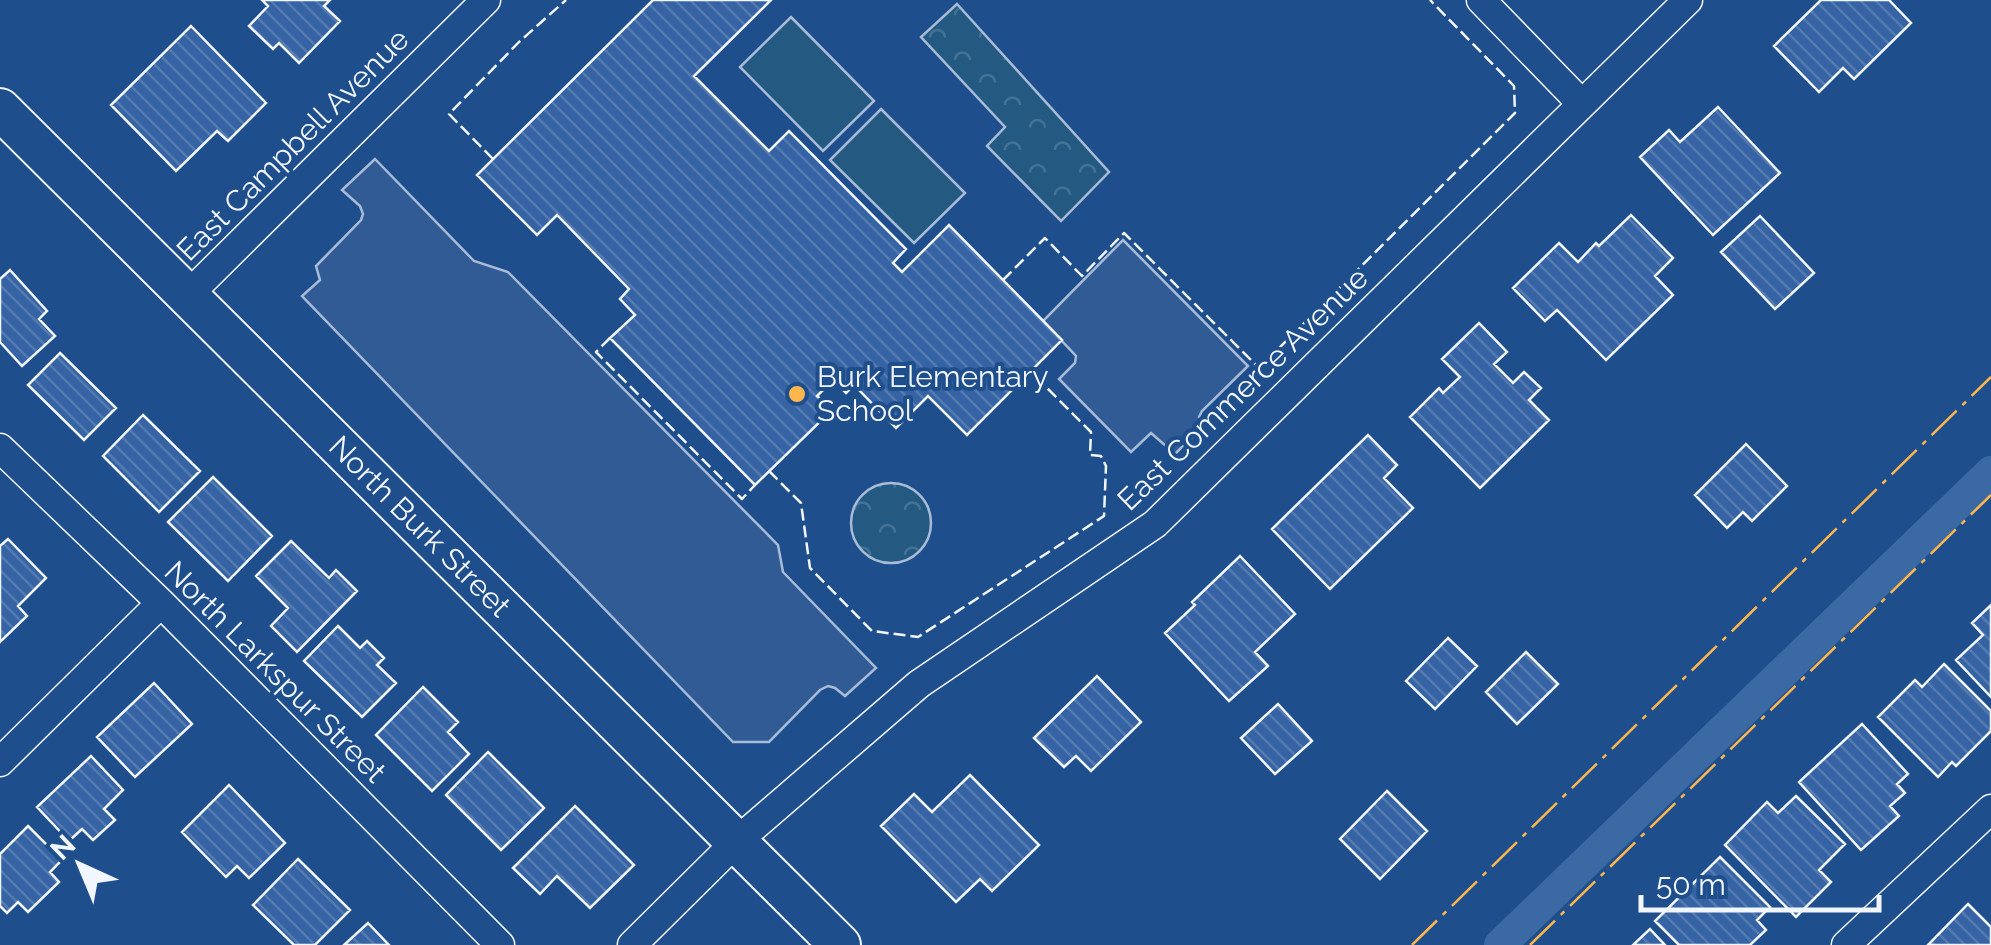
<svg xmlns="http://www.w3.org/2000/svg" width="1991" height="945" viewBox="0 0 1991 945" font-family="Raleway,sans-serif">
  <style>
    .forest { fill: url(#forest-crowns); stroke: #a8bbd7; stroke-width: 2.5 }
    .garden { fill: #245a82; stroke: #a8bbd7; stroke-width: 2.5 }
    .parking { fill: #305b95; stroke: #a8bbd7; stroke-width: 2.5 }
    .lines { fill: none; stroke-linecap: round; stroke-linejoin: round }
    .canal { stroke: #3b69a3; stroke-width: 32 }
    .building { fill: url(#building-back-hatch); stroke: #f2f6ff; stroke-width: 2.5 }
    .street-casing { stroke: #f2f6ff; stroke-width: 31 }
    .secondary-casing { stroke: #f2f6ff; stroke-width: 44 }
    .street { stroke: #1f4e8c; stroke-width: 28 }
    .secondary { stroke: #1f4e8c; stroke-width: 40 }
    .fence { stroke: #f2f6ff; stroke-width: 2.5; stroke-dasharray: 12 5; stroke-linecap: butt }
    .power { stroke: #ffb74d; stroke-width: 2.5; stroke-dasharray: 35 8 5 8; stroke-linecap: butt }
    .poi-dot { fill: #ffb74d; stroke: #1f4e8c; stroke-width: 4 }
    .labels { text-anchor: middle; stroke-width: 8; stroke-linejoin: round; paint-order: stroke }
    .street-label { font-size: 30px; fill: #f2f6ff; stroke: #1f4e8c }
    .poi-label { font-size: 30px; fill: #f2f6ff; stroke: #1f4e8c; text-anchor: start }
  </style>
  <defs>
    <pattern id="forest-crowns" width="20" height="18" patternUnits="userSpaceOnUse" patternTransform="scale(2.5)"><rect width="20" height="18" fill="#245a82"/><path d="M2 6a3 3 0 1 1 6 0M12 15a3 3 0 1 1 6 0" fill="none" stroke="#447295"/></pattern>
    <pattern id="building-back-hatch" width="6" height="6" patternUnits="userSpaceOnUse" patternTransform="scale(2.5)"><rect width="6" height="6" fill="#3563a3"/><path d="M-1 5l2 2M0 0l6 6M5-1l2 2" fill="none" stroke="#537ab1"/></pattern>
  </defs>
  <rect width="100%" height="100%" fill="#1f4e8c"/>
  <path class="forest" d="M957 4 1109 172 1061 221 987 146 1005 127 921 37Z
    M851 523a40 40 0 1 1 80 0a40 40 0 1 1-80 0Z"/>
  <path class="garden" d="M791 17 874 101 823 151 740 67Z
    M881 109 965 193 914 243 830 160Z"/>
  <path class="parking" d="M375 159 474 261 508 272 778 545 783 572 876 668 845 696 835 688 828 686 820 690 769 742H733L302 296 320 280 316 266 319 263 361 220 363 214 360 206 342 190Z
    M1123 240 1248 366 1202 411 1199 417 1203 426 1175 454 1151 433 1131 452 1059 379 1075 363 1076 356 1043 321Z"/>
  <g class="lines">
    <path class="canal" d="M1500 945 1991 472"/>
  </g>
  <path class="building" d="M262 0H330L324 6 340 21 299 63 279 43 273 49 249 26 268 6Z
    M653 0H771L694 76 769 151 789 131 906 249 893 263 902 272 949 225 1062 340 967 435 928 396 896 428 854 385 846 393 833 380 817 396 832 410 755 485 610 338 635 315 620 299 629 289 557 215 537 235 477 175Z
    M1821 0H1889L1911 23 1854 79 1843 68 1819 92 1774 46Z
    M191 26 266 103 228 141 217 131 176 171 111 105Z
    M1718 107 1780 173 1713 235 1640 157 1669 130 1680 142Z
    M1631 215 1673 258 1655 276 1673 295 1606 360 1557 310 1545 321 1513 288 1559 243 1578 262 1596 243 1599 246Z
    M1760 216 1814 273 1775 309 1721 252Z
    M10 270 47 311 39 319 55 336 22 366 0 342V279Z
    M1479 323 1507 352 1494 364 1513 383 1524 372 1541 388 1529 400 1549 420 1480 488 1410 417 1439 388 1443 393 1460 377 1442 359Z
    M60 353 116 408 84 440 28 385Z
    M143 415 200 471 159 512 103 456Z
    M1368 435 1397 465 1384 478 1413 508 1330 589 1272 529Z
    M1746 444 1787 486 1752 521 1743 512 1727 528 1695 495Z
    M213 477 272 536 228 581 168 522Z
    M8 539 46 578 18 606 27 616 0 642V546Z
    M291 541 329 578 336 570 357 591 297 652 271 626 288 608 256 576Z
    M1240 556 1295 614 1255 652 1268 666 1229 701 1165 633 1195 605 1192 602Z
    M1991 605V697L1956 660 1983 635 1972 623Z
    M338 626 360 648 367 641 384 658 377 665 396 683 362 717 304 661Z
    M1448 638 1477 666 1435 709 1406 681Z
    M1526 652 1558 684 1517 724 1486 692Z
    M1944 664 1991 711V731L1956 766 1952 762 1938 777 1878 717 1915 680 1922 687Z
    M1097 676 1141 722 1091 771 1076 756 1064 767 1034 738Z
    M154 683 192 724 135 777 97 737Z
    M423 687 458 722 448 732 469 754 432 791 376 735Z
    M1278 704 1312 741 1275 774 1241 738Z
    M1862 724 1908 774 1897 784 1905 793 1890 806 1899 816 1861 850 1799 782Z
    M488 752 544 808 501 850 446 795Z
    M91 756 123 790 104 809 115 820 93 840 82 829 69 841 37 807Z
    M970 775 1039 845 992 891 980 879 956 902 881 826 914 794 932 812Z
    M229 785 285 843 249 878 237 866 226 877 182 832Z
    M1387 791 1427 831 1380 879 1340 839Z
    M1796 796 1845 844 1819 870 1831 882 1796 917 1725 845 1767 802 1778 813Z
    M575 806 634 865 590 908 557 876 540 894 513 868Z
    M28 826 62 860 50 872 59 882 28 912 18 902 7 913 0 906V854Z
    M1720 857 1770 907 1757 920 1766 930 1750 945H1679L1655 921Z
    M298 859 350 910 315 945H294L253 905Z
    M1968 904 1991 927V945H1928Z
    M368 923 389 945H344Z
    M1650 929 1665 945H1633Z"/>
  <g class="lines">
    <defs>
      <path id="street" d="M1481 0 1582 104
        M188 295 486 0
        M0 448 161 603 500 945
        M0 762 161 603
        M632 945 737 841 919 684 1155 524 1688 0
        M1846 945 1991 809"/>
      <g id="secondary">
        <path id="s1" d="M0 109 840 945"/>
      </g>
    </defs>
    <use href="#street" class="street-casing"/>
    <use href="#secondary" class="secondary-casing"/>
    <use href="#street" class="street"/>
    <use href="#secondary" class="secondary"/>
    <path class="fence" d="M493 159 449 114 519 42 566 0
      M1003 280 1045 238 1082 276 1124 233 1259 368 1515 113 1514 86 1430 0
      M610 338 596 352 742 499 755 485
      M769 471 801 503 810 568 872 631 918 637 1104 516 1106 466 1101 456 1090 455 1091 432 1030 371"/>
    <path class="power" d="M1412 945 1991 377
      M1530 945 1991 495"/>
  </g>
  <circle class="poi-dot" cx="797" cy="394" r="10"/>
  <g class="labels">
    <g class="street-label">
      <text transform="translate(293 145) rotate(-45)" y="10">East Campbell Avenue</text>
      <text transform="translate(1243 389) rotate(-44)" y="10">East Commerce Avenue</text>
      <text dy="10" stroke="none"><textPath href="#s1" startOffset="592">North Burk Street</textPath></text>
      <text transform="translate(275 672) rotate(45)" y="10">North Larkspur Street</text>
    </g>
    <g class="poi-label">
      <text x="817" y="387">Burk Elementary<tspan x="817" dy="34">School</tspan></text>
    </g>
  </g>
  <g transform="translate(80 865) rotate(316)" stroke="#1f4e8c" stroke-width="8" paint-order="stroke">
  <path d="M0-8L18 38L0 25L-18 38Z" fill="#f2f6ff"/>
  <text y="-15" font-size="28" font-weight="bold" text-anchor="middle" fill="#f2f6ff">N</text>
  </g>
  <path d="M1641 895v15h238v-15" fill="none" stroke="#f2f6ff" stroke-width="5"/>
  <text x="1656" y="895" font-size="30" fill="#f2f6ff" stroke="#1f4e8c" stroke-width="8" paint-order="stroke">50 m</text>
</svg>
